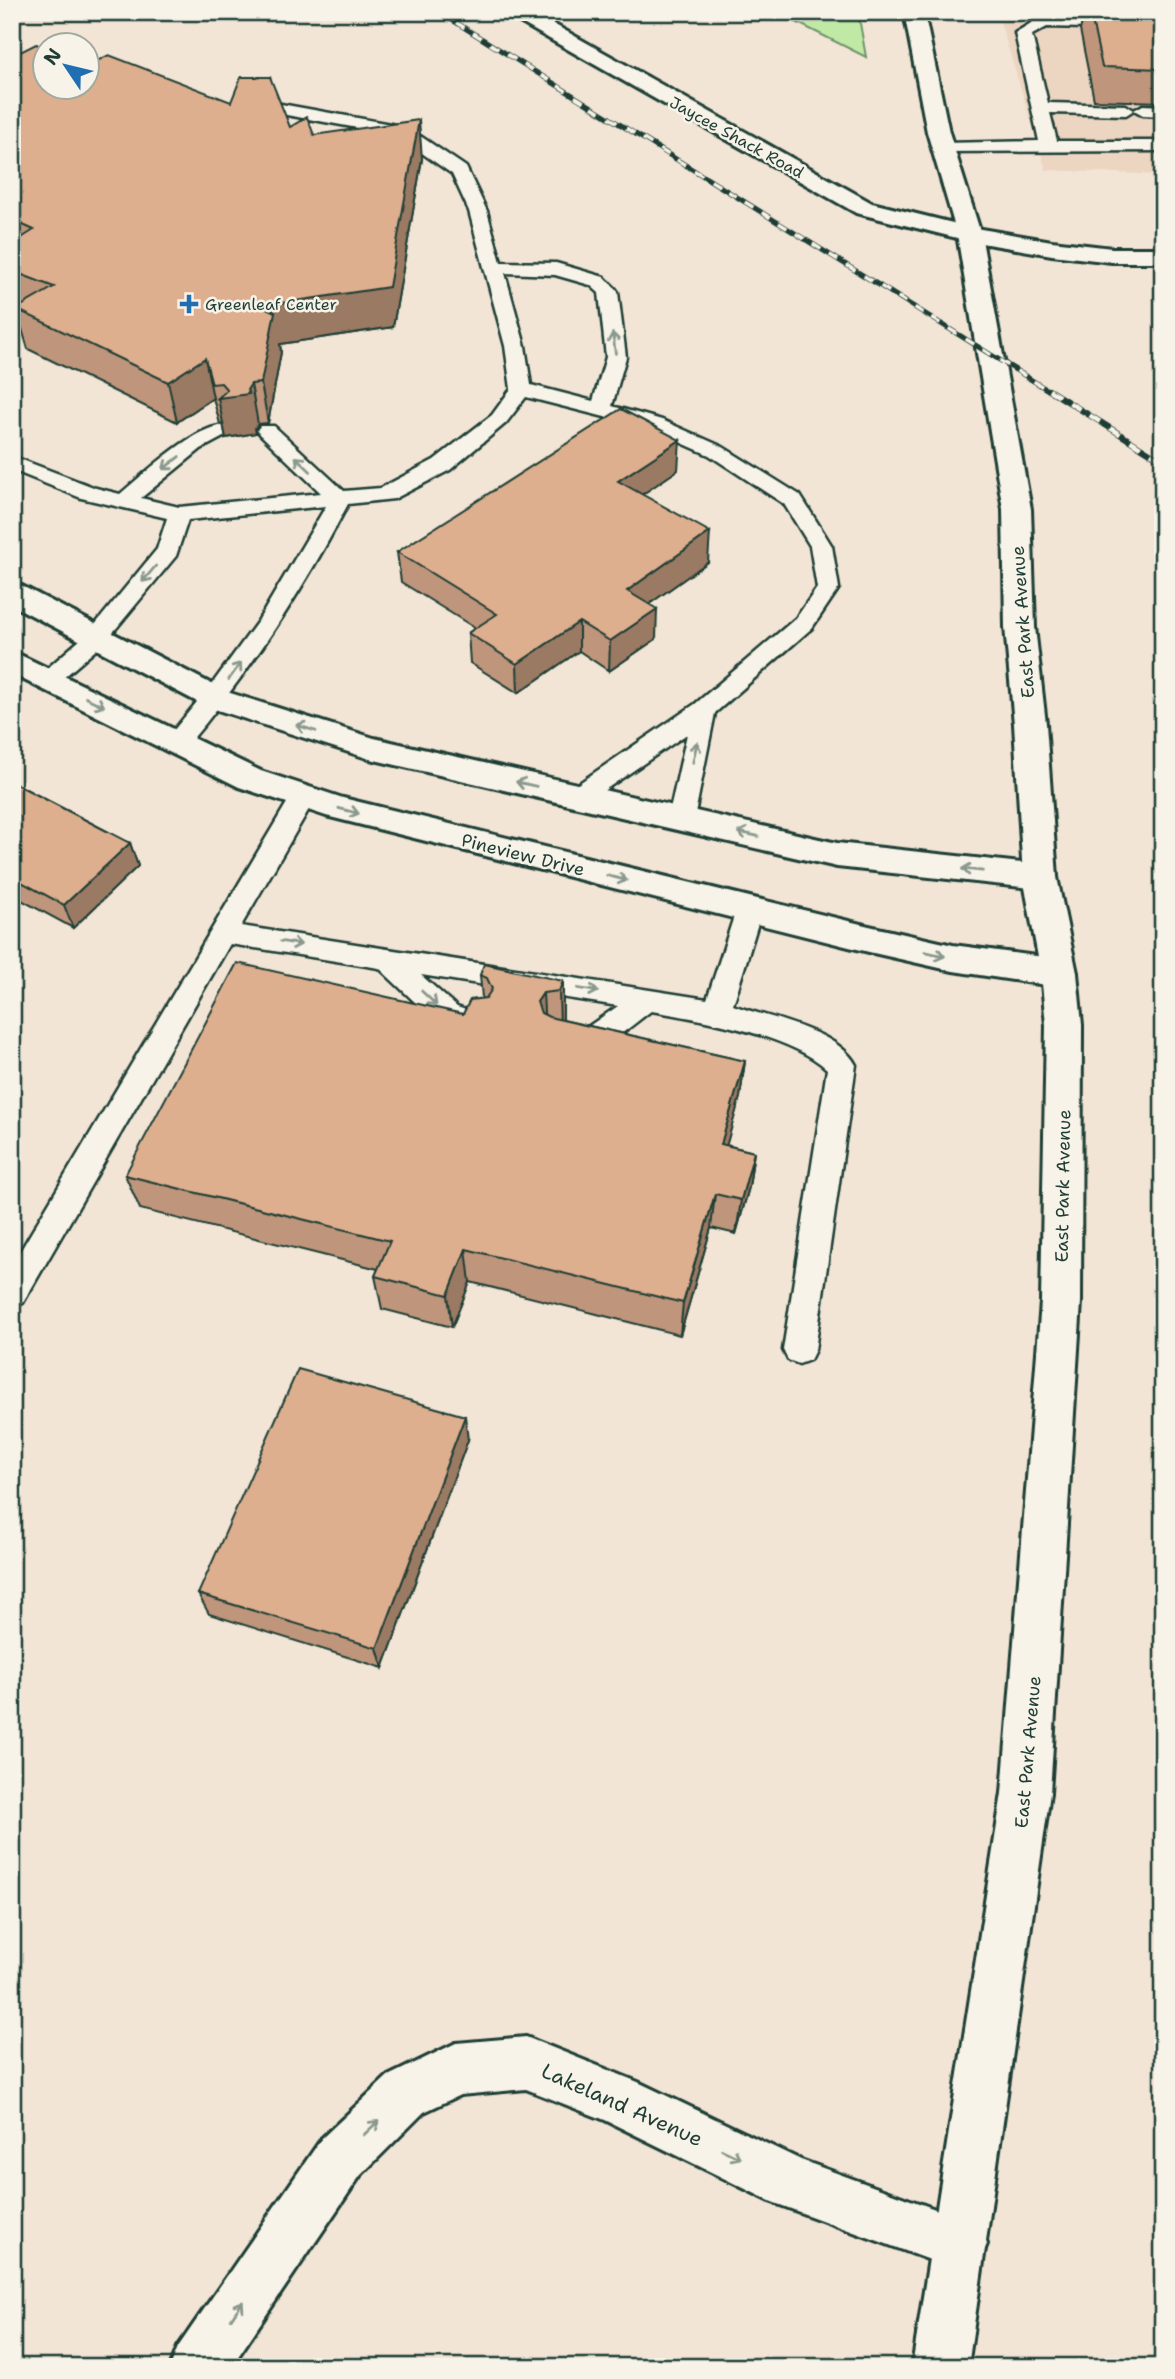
<svg xmlns="http://www.w3.org/2000/svg" width="1175" height="2379" viewBox="0 0 1175 2379" font-family="'Shantell Sans',sans-serif">
  <style>
    .built { fill: #ecd5c1 }
    .green { fill: #c0e9a5; stroke: #70936c; stroke-width: 2 }
    .lines { fill: none; stroke-linecap: round; stroke-linejoin: round }
    .lane-casing { stroke: #1f3d34; stroke-width: 5 }
    .street-casing { stroke: #1f3d34; stroke-width: 6 }
    .secondary-casing { stroke: #1f3d34; stroke-width: 6 }
    .lane { fill: #f7f3e8; fill-rule: evenodd }
    .street { fill: #f7f3e8; fill-rule: evenodd }
    .secondary { fill: #f7f3e8; fill-rule: evenodd }
    .rail-far1-casing { stroke: #1f3d34; stroke-width: 5 }
    .rail-casing { stroke: #1f3d34; stroke-width: 6 }
    .rail-far1 { stroke: #f7f3e8; stroke-width: 3.5; stroke-dasharray: 10; stroke-linecap: butt }
    .rail { stroke: #f7f3e8; stroke-width: 4.5; stroke-dasharray: 12; stroke-linecap: butt }
    .wall { fill: #bf967b; stroke: #1f3d34; stroke-width: 2 }
    .shaded-wall { fill: #9b7a64; stroke: #1f3d34; stroke-width: 2 }
    .building { fill: #deaf8f; stroke: #1f3d34; stroke-width: 2 }
    .oneway { stroke: #8b988e }
    .poi-dot { fill: #1f6fb2; stroke: #f7f3e8; stroke-width: 2.5 }
    .labels { text-anchor: middle; stroke-width: 5; stroke-linejoin: round; paint-order: stroke }
    .far-street-label { font-size: 16px; fill: #1f3d34; stroke: #f7f3e8 }
    .far-poi-label { font-size: 16px; fill: #1f3d34; stroke: #f7f3e8; text-anchor: start }
    .street-label { font-size: 18px; fill: #1f3d34; stroke: #f7f3e8 }
    .near-street-label { font-size: 21px; fill: #1f3d34; stroke: #f7f3e8 }
  </style>
  <rect width="100%" height="100%" fill="#f2e5d6"/>
  <filter id="ink" filterUnits="userSpaceOnUse"><feTurbulence type="fractalNoise" baseFrequency=".0143" numOctaves="2"/><feDisplacementMap in="SourceGraphic" scale="14" xChannelSelector="R" yChannelSelector="G"/><feConvolveMatrix kernelMatrix="1 2 1 2 8 2 1 2 1" color-interpolation-filters="sRGB"/></filter>
  <g filter="url(#ink)">
    <path class="built" d="M997 12H1163V175L1046 170Z"/>
    <path class="green" d="M776 12H858L866 57Z"/>
    <g class="lines">
      <defs>
        <path id="lane" d="M1034 12H1050L1051 17 1163 20V30L1047 27 1032 35 1048 103 1126 105 1134 110 1143 105 1163 106V116L1143 115 1134 110 1126 115 1050 113 1057 141H1163V151L937 152 934 148 943 143 1039 141 1015 33 1036 20Z
          M270 102 407 127 466 167 487 211 501 262 556 263 604 277 615 288 618 292 626 357 612 406 662 420 723 447 800 495 832 546 839 588 812 628 715 713 694 819 690 825 681 828 672 825 668 819 687 734 587 802 578 805 569 802 565 796 569 790 695 704 796 618 817 588 810 546 784 504 709 455 648 428 526 397 506 423 450 470 394 499 348 504C303 591 249 673 185 748L176 750 167 748 164 742 215 680 258 621 326 506 188 520 176 556 105 642 55 685 47 687 39 685 35 679 89 632 157 549 167 518 81 498 12 470V456L96 488 120 494C142 476 201 419 229 426L232 430 229 434 201 449 141 498 179 507 321 493 260 434 257 430 260 426H274L344 491 381 488 434 460 492 415 511 389 505 346 469 211 452 174 396 135 270 112 244 113 235 108 244 103ZM505 273 555 275 590 285 599 293 606 357 593 401 531 385 525 346Z
          M303 788 312 791 316 797 241 926 707 999 736 910 740 903 749 900 758 903 762 910 733 1005C768 1018 838 1030 856 1065L815 1350 810 1360 799 1364 788 1360 783 1350 827 1069C790 1035 701 1019 651 1011 625 1030 594 1062 559 1051L555 1043 559 1035 583 1030 618 1006 421 975 457 1007 487 1017 491 1025 487 1033 477 1036 437 1023 379 968 230 944 23 1303 12 1306V1265L294 791Z"/>
        <path id="street" d="M506 12H532L872 203 969 227 1052 241 1112 248H1163V262H1112L1052 255 969 241 856 213 509 16Z
          M12 584 22 586 227 692 374 738 837 843 1040 865 1052 868 1057 877 1052 886 1040 889 837 867 370 759 205 706 12 605Z
          M12 651 261 771 343 798 869 926 953 945 1059 959 1071 963 1077 973 1071 983 1059 987 953 971 869 952 326 816 239 787 12 674Z
          M526 2037 638 2082 801 2160 979 2225 987 2244 979 2263 960 2271 772 2202 605 2120 526 2089 460 2095 424 2112 360 2176 231 2367H170L178 2347 322 2138 388 2076 456 2043Z"/>
        <path id="secondary" d="M904 12H924L949 132 981 234 1031 509 1035 627 1046 724 1057 877 1077 973 1082 1025 1081 1302 1050 1793 968 2367H912L1002 1793 1041 1302 1046 1025 1041 973 1023 877 1014 724 1005 627 1003 509 957 234 927 132Z"/>
      </defs>
      <use href="#lane" class="lane-casing"/>
      <use href="#street" class="street-casing"/>
      <use href="#secondary" class="secondary-casing"/>
      <use href="#lane" class="lane"/>
      <use href="#street" class="street"/>
      <use href="#secondary" class="secondary"/>
      <defs>
        <path id="rail-far1" d="M439 12 1051 392"/>
        <path id="rail" d="M1049 390 1163 461"/>
      </defs>
      <use href="#rail-far1" class="rail-far1-casing"/>
      <use href="#rail" class="rail-casing"/>
      <use href="#rail-far1" class="rail-far1"/>
      <use href="#rail" class="rail"/>
    </g>
    <path class="wall" d="M1077 12H1163V102L1094 100 1080 30 1084 15H1077Z
      M12 56 46 88 290 127 314 135 422 159 393 327 280 344 281 352 268 423 258 424 255 428 256 433 226 438 223 423 220 424 213 398 177 422 28 349 16 309H18L12 307Z
      M678 470 642 494 708 562 649 604 656 639 609 671 579 651 518 693 470 663 468 633 475 628 401 582 397 552Z
      M12 782 130 843 138 866 73 928 12 895Z
      M480 975 563 981V1020L745 1061 740 1097 726 1145 754 1152 749 1187 736 1234 711 1228 680 1335 470 1282 452 1327 382 1309 375 1276 378 1269 140 1209 125 1175 463 1014 482 998Z
      M468 1440 383 1668 209 1614 198 1594Z"/>
    <path class="shaded-wall" d="M419 120 422 159 393 327 280 344 281 352 268 423 261 383 262 306Z
      M205 358 213 398 177 422 168 382Z
      M251 384 258 424 255 428 256 433 226 438 218 398 247 390Z
      M680 440 678 470 618 511V481Z
      M710 532 708 562 627 620V591Z
      M657 609 656 639 609 671 610 641Z
      M579 622V651L518 693 517 664Z
      M130 843 138 866 73 928 64 905Z
      M563 981V1019L560 1028 559 991Z
      M543 993 545 1030 537 1002Z
      M745 1061 740 1097 717 1179 721 1144Z
      M754 1152 749 1187 736 1234 741 1200Z
      M715 1194 711 1228 680 1335 683 1303Z
      M466 1249 470 1282 452 1327 448 1295Z
      M465 1416 468 1440 383 1668 377 1648Z"/>
    <path class="building" d="M1090 12H1163V69L1102 67Z
      M36 44 46 48V88H88V65H89L109 55 231 102 241 77H270L290 127 307 117 314 135 419 120 389 287 262 306 275 312 261 383 251 384 247 390 249 394 218 398 227 390 221 383 212 384 205 358 168 382 16 309 54 287 12 271V244L34 230 12 220V56Z
      M621 409 680 440 618 481 710 532 627 591 657 609 610 641 579 622 517 664 468 633 497 614 397 552Z
      M12 782 130 843 64 905 12 877Z
      M237 963 463 1014 470 1000 486 998 492 989 487 978 480 975 484 964 563 981 559 991 543 993 537 1002 541 1013 549 1017 745 1061 721 1144 754 1152 741 1200 715 1194 683 1303 466 1249 448 1295 375 1276 390 1241 125 1175Z
      M298 1369 465 1416 377 1648 198 1594Z"/>
    <defs><path id="oneway-shaft" d="M-6 0H5M1.5-3L5.5 0L1.5 3" fill="none" stroke-width="1.6" stroke-linecap="round" stroke-linejoin="round" transform="scale(1.75)"/></defs>
    <g class="oneway">
      <use href="#oneway-shaft" transform="translate(614 343) rotate(-98)"/>
      <use href="#oneway-shaft" transform="translate(171 463) rotate(142)"/>
      <use href="#oneway-shaft" transform="translate(303 464) rotate(-136)"/>
      <use href="#oneway-shaft" transform="translate(149 574) rotate(130)"/>
      <use href="#oneway-shaft" transform="translate(235 671) rotate(-54)"/>
      <use href="#oneway-shaft" transform="translate(95 702) rotate(26)"/>
      <use href="#oneway-shaft" transform="translate(306 728) rotate(-162)"/>
      <use href="#oneway-shaft" transform="translate(695 752) rotate(-78)"/>
      <use href="#oneway-shaft" transform="translate(526 784) rotate(-167)"/>
      <use href="#oneway-shaft" transform="translate(349 811) rotate(15)"/>
      <use href="#oneway-shaft" transform="translate(748 834) rotate(-167)"/>
      <use href="#oneway-shaft" transform="translate(972 870) rotate(-174)"/>
      <use href="#oneway-shaft" transform="translate(617 878) rotate(14)"/>
      <use href="#oneway-shaft" transform="translate(291 943) rotate(9)"/>
      <use href="#oneway-shaft" transform="translate(935 954) rotate(13)"/>
      <use href="#oneway-shaft" transform="translate(588 990) rotate(9)"/>
      <use href="#oneway-shaft" transform="translate(429 998) rotate(43)"/>
      <use href="#oneway-shaft" transform="translate(371 2128) rotate(-44)"/>
      <use href="#oneway-shaft" transform="translate(731 2154) rotate(26)"/>
      <use href="#oneway-shaft" transform="translate(237 2310) rotate(-56)"/>
    </g>
  </g>
  <path class="poi-dot" d="M185.5 293.5h7v7h7v7h-7v7h-7v-7h-7v-7h7z"/>
  <g class="labels">
    <g class="far-street-label">
      <text transform="translate(737 137) rotate(29)" y="6">Jaycee Shack Road</text>
    </g>
    <g class="far-poi-label">
      <text x="205" y="310">Greenleaf Center</text>
    </g>
    <g class="street-label">
      <text transform="translate(1023 622) rotate(-94)" y="6">East Park Avenue</text>
      <text transform="translate(523 855) rotate(14)" y="6">Pineview Drive</text>
      <text transform="translate(1063 1186) rotate(-89)" y="6">East Park Avenue</text>
      <text transform="translate(1028 1752) rotate(-85)" y="6">East Park Avenue</text>
    </g>
    <g class="near-street-label">
      <text transform="translate(622 2105) rotate(24)" y="7">Lakeland Avenue</text>
    </g>
  </g>
  <rect width="1175" height="2379" fill="none" stroke="#f7f3e8" stroke-width="42"/>
  <rect x="21" y="21" width="1133" height="2337" fill="none" stroke="#1f3d34" stroke-width="2.5" filter="url(#ink)"/>
  <g transform="translate(66 66) rotate(305)"><circle r="33" fill="#f7f3e8" stroke="#a1aaa0" stroke-width="2"/>
  <path d="M0-5L12 26L0 18L-12 26Z" fill="#1f6fb2"/>
  <text y="-10" font-size="19" font-weight="bold" text-anchor="middle" fill="#1f3d34">N</text>
  </g>
</svg>
